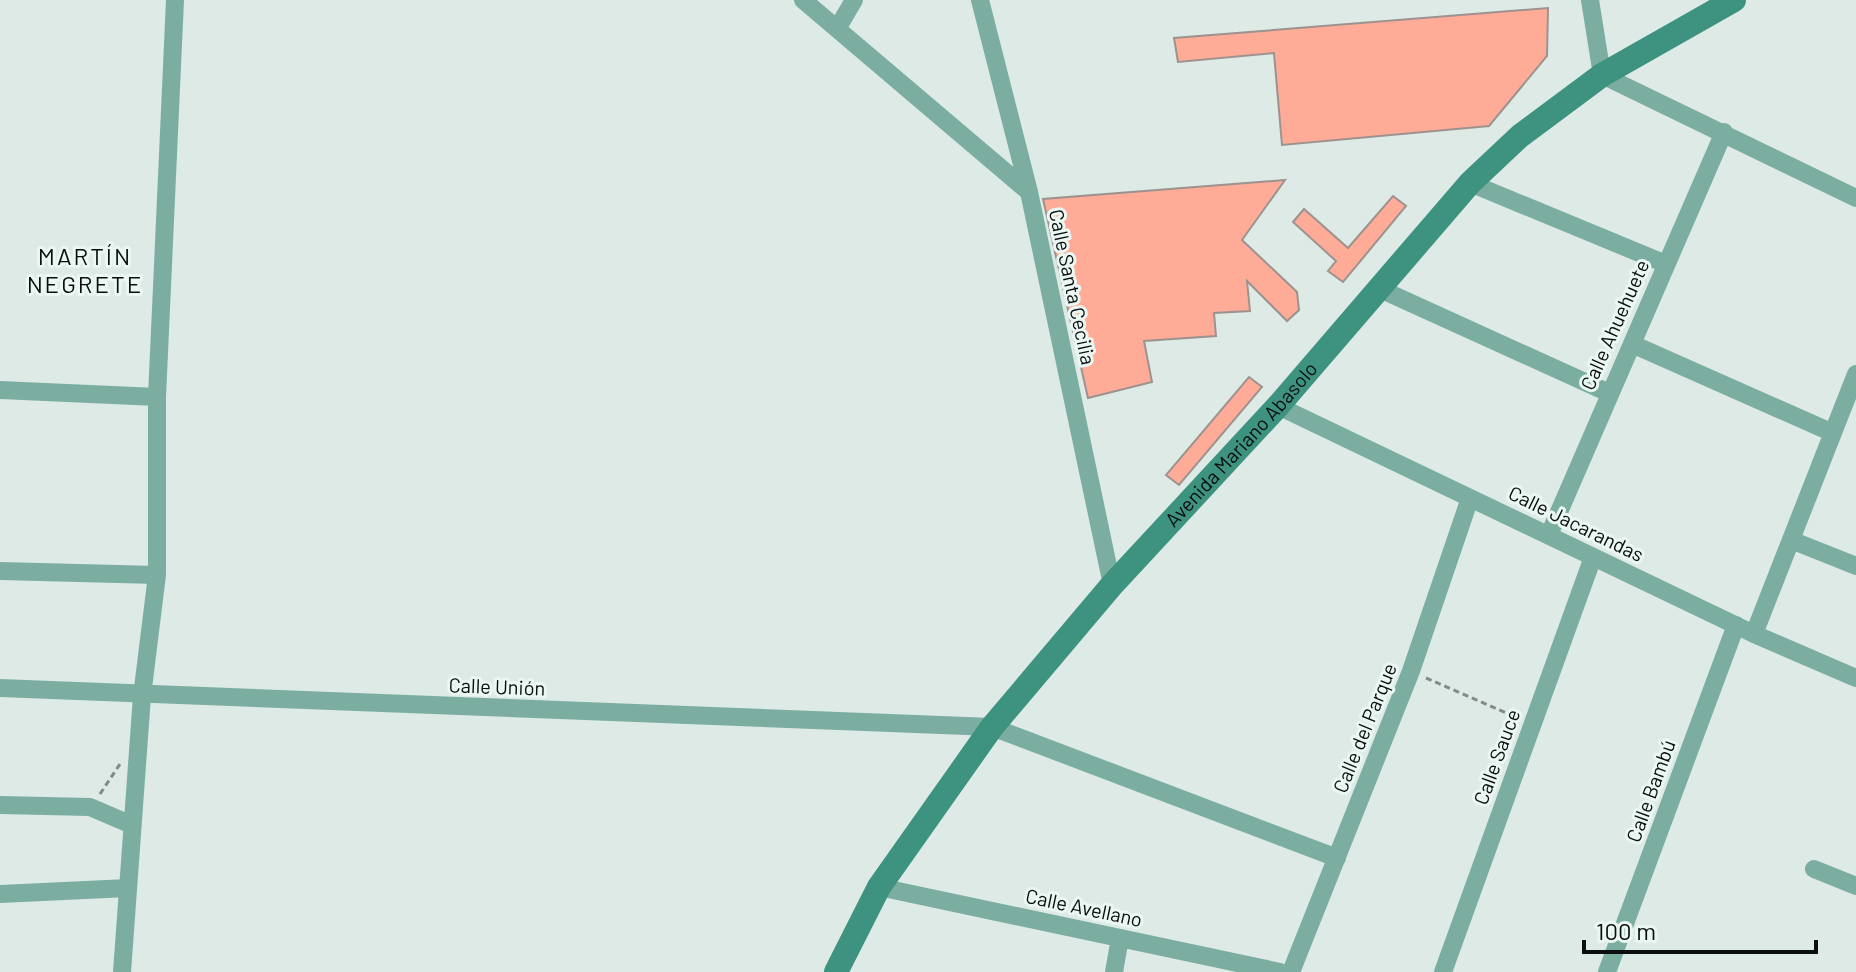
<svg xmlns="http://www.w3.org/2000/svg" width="1856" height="972" viewBox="0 0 1856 972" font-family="Barlow,sans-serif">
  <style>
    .building { fill: #feac98; stroke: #9e928f; stroke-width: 2 }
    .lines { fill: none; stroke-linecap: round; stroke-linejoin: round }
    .path { stroke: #828b88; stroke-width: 3; stroke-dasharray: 6 4; stroke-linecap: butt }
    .street { stroke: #7baea1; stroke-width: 18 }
    .secondary { stroke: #3e9280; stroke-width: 24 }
    .labels { text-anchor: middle; stroke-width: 6; stroke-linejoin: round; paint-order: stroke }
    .street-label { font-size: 20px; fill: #0a0e0d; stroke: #eaf7f3 }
    .quarter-label { font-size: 24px; letter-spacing: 2px; fill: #0a0e0d; stroke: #eaf7f3 }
  </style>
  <rect width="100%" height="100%" fill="#ddeae6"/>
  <path class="building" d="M1548 8 1547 56 1489 126 1282 145 1274 53 1178 62 1174 38Z
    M1285 180 1242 240 1297 292 1299 310 1287 321 1247 281 1250 311 1214 313 1216 336 1144 341 1152 382 1088 398 1043 199Z
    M1393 196 1406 206 1343 282 1328 271 1336 261 1293 222 1304 209 1348 248Z
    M1249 377 1262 387 1179 485 1166 475Z"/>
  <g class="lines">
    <path class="path" d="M1426 678 1518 718
      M100 794 120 764"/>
    <path class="street" d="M803 0 1029 192
      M980 0 1029 192 1112 585
      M1590 0 1602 75 1856 198
      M837 29 854 0
      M1470 183 1666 264
      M1380 289 1609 393
      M1632 344 1833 433
      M0 390 157 397
      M1278 406 1754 634 1856 678
      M1549 535 1724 132
      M1791 540 1856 566
      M0 571 157 575
      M1754 634 1856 374
      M0 688 992 727 1337 858
      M0 805 90 807 132 825
      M1814 869 1856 886
      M879 887 1280 972
      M0 894 128 888
      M122 972 142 696 157 575V397L175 0
      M1114 972 1120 938
      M1291 972 1411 671 1470 498
      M1443 972 1593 557
      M1607 972 1736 625"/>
    <path class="secondary" id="s1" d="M836 972 879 887 992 727 1112 585 1278 406 1470 183 1520 136 1602 75 1734 0"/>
  </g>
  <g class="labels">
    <g class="street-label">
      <text transform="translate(1072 287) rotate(78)" y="7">Calle Santa Cecilia</text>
      <text transform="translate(1615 325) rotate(-66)" y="7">Calle Ahuehuete</text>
      <text dy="7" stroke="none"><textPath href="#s1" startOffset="668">Avenida Mariano Abasolo</textPath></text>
      <text transform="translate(1576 524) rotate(26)" y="7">Calle Jacarandas</text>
      <text transform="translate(497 687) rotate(2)" y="7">Calle Unión</text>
      <text transform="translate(1365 728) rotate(-68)" y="7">Calle del Parque</text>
      <text transform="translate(1497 757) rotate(-70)" y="7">Calle Sauce</text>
      <text transform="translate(1651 791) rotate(-70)" y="7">Calle Bambú</text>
      <text transform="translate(1084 908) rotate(12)" y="7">Calle Avellano</text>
    </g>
    <g class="quarter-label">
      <text x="85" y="265">MARTÍN<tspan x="85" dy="28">NEGRETE</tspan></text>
    </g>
  </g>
  <path d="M1584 940v12h232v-12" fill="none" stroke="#0a0e0d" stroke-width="4"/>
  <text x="1596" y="940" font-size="24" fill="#0a0e0d" stroke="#eaf7f3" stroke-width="6" paint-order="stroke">100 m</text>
</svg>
